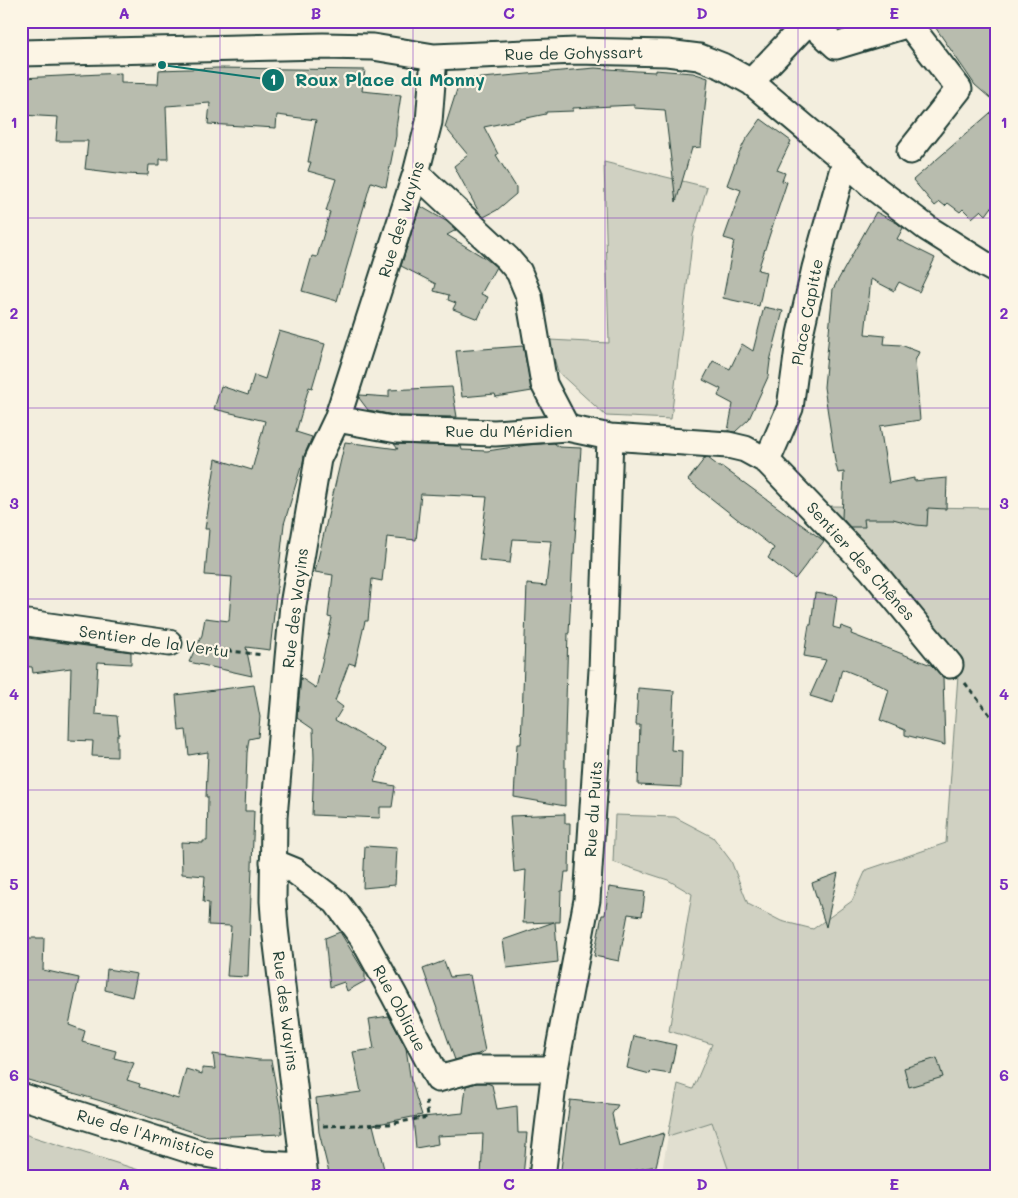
<svg xmlns="http://www.w3.org/2000/svg" width="1018" height="1198" viewBox="0 0 1018 1198" font-family="Mali,sans-serif">
  <style>
    .built { fill: #e1dfd0 }
    .green { fill: #d0d1c2; stroke: #78877b }
    .building { fill: #b8bcae; stroke: #1f3d34 }
    .lines { fill: none; stroke-linecap: round; stroke-linejoin: round }
    .minor-casing { stroke: #1f3d34; stroke-width: 29 }
    .path { stroke: #1f3d34; stroke-width: 3; stroke-dasharray: 5 4; stroke-linecap: butt }
    .minor { stroke: #fcf5e5; stroke-width: 25 }
    .grid { fill: none; stroke: #7b2cbf; stroke-width: 1; stroke-opacity: 0.55 }
    .labels { text-anchor: middle; stroke-width: 4.5; stroke-linejoin: round; paint-order: stroke }
    .street-label { font-size: 16px; fill: #1f3d34; stroke: #fcf5e5 }
    .leader { fill: none; stroke: #0f766e; stroke-width: 2 }
    .callout-dot { fill: #0f766e; stroke: #fcf5e5; stroke-width: 2 }
    .mark-label { font-size: 15px; text-anchor: middle; font-weight: bold; fill: #fff }
    .callout-label { font-size: 18px; text-anchor: middle; font-weight: bold; fill: #0f766e; stroke: #fcf5e5; stroke-width: 4.5; stroke-linejoin: round; paint-order: stroke }
    .neatline { fill: none; stroke: #7b2cbf; stroke-width: 2 }
    .grid-label { font-size: 16px; text-anchor: middle; font-weight: bold; fill: #7b2cbf }
  </style>
  <rect width="100%" height="100%" fill="#f3eede"/>
  <filter id="ink" filterUnits="userSpaceOnUse"><feTurbulence type="fractalNoise" baseFrequency=".02" numOctaves="2"/><feDisplacementMap in="SourceGraphic" scale="10" xChannelSelector="R" yChannelSelector="G"/><feConvolveMatrix kernelMatrix="1 2 1 2 8 2 1 2 1" color-interpolation-filters="sRGB"/></filter>
  <g filter="url(#ink)">
    <path class="built" d="M712 1122 731 1177H661L668 1136Z"/>
    <path class="green" d="M604 162 707 187 693 235 671 419 606 416 558 372 549 340 609 343Z
      M828 506 997 508V1166L989 1177H731L712 1122 668 1136 678 1084 693 1089 712 1044 669 1031 692 894 668 880 613 862 615 815 675 817 713 837 731 861 748 904 781 921 813 929 852 901 866 870 946 843 958 675Z
      M21 1132V1133L161 1177H21Z"/>
    <path class="building" d="M931 21H997V104L975 85Z
      M218 68 365 70 362 91 401 95 396 128V136L386 187 371 182 337 301 302 291 312 256 317 257 330 212 326 211 336 179 308 171 311 162H308L316 120 277 115 276 128 208 124 210 103 166 106 168 159H160V165H149L148 175 126 174 85 169 88 141H56L58 117 21 115V78L121 73V83L158 84 159 70Z
      M595 68 637 71 655 72V70L693 73 708 78 701 147 692 148 676 202 665 110 634 108V105L573 108V111L546 112V114L484 127 498 154 496 155 516 187V194L497 210 484 217 480 214 454 166 468 155 445 127 460 80Z
      M997 107V200L986 215 981 210 972 218 963 209 960 212 948 203 945 206 940 202 935 206 913 180Z
      M761 119 791 141 777 170 785 173 782 181 787 182 758 270 766 272 759 306 723 298 734 241 724 238 741 190 727 185 738 155 745 141Z
      M420 206 446 221 456 230 447 235 485 258 496 267 481 294 488 297 478 319 453 309 456 303 448 300 449 295 434 291 436 284 401 266Z
      M876 212 897 223 903 228 897 239 935 258 919 292 899 282 894 291 871 279 865 334 885 336 884 344 901 345 919 352 915 361 920 420 880 426 889 483 914 478V481L947 478 946 509 928 508 927 526 916 525 893 519H864L865 527H850L842 518 844 472 838 473 835 461 824 387 833 289Z
      M764 307 783 311 770 361 768 377 749 419 735 432 728 431 733 404 718 396 721 389 703 380 713 361 730 369 742 344 753 351Z
      M279 331 325 344 312 388 309 387 296 432 312 437 304 456 302 467H301L284 524 270 650 246 647 252 676 189 662 202 635 205 618 229 621 232 577 205 575 209 529H205L216 459 252 470 265 421 214 409 221 386 248 395 254 375 265 379Z
      M523 346 532 391 496 397 495 394 462 397 456 351Z
      M452 387 457 417 399 416 368 410 359 398 360 395 389 397V390Z
      M345 442 398 449 394 444 461 446 462 450 487 451 527 445 554 443 559 447 581 448 574 554H573L569 633H568L565 735V806L514 797 517 744H521L527 584 546 586 551 541 513 539 510 563 479 560 487 497 421 494 416 540 387 537 382 581 372 579 368 621H365L355 665 349 663 335 701 343 707 335 720 385 749 374 782 395 786 392 807H380V818L312 815 314 758 313 729 297 718 301 678 316 688 332 618 328 617 333 575 315 572Z
      M705 458H708L721 468V466L824 541 795 579 768 558 774 548 688 480Z
      M815 593 837 596 833 627 840 629 841 626 852 630 851 634 931 665 943 677 945 745 905 735V730L880 720 889 690 874 682 842 669 833 703 810 696 826 660 804 656 809 625H811Z
      M21 638H28L131 652V664L98 662 95 714 117 716 119 735H117V757L92 756 93 741 69 740 71 668 33 673 32 667 21 666Z
      M254 685 260 717 258 737 249 739 247 753 245 811H254L248 977 227 976 231 926 208 925 209 903 203 902 205 876 182 874 181 842 203 843V841H207L208 797H206L208 752 189 755 186 730 179 731 176 695Z
      M638 688 674 691 671 750 682 751 681 787 638 785 640 725H636Z
      M565 814V823H570L569 872H565L563 891H561L560 922H555L558 962 507 968 503 940 554 922 523 923 526 870 514 872 510 816Z
      M365 846 397 848 395 885 363 888Z
      M838 873 826 927 812 883Z
      M609 887 645 892 642 916 628 914 619 961 594 956 602 915H605Z
      M340 932 365 973V981L347 991 344 982 330 987 325 938Z
      M21 938H44L43 970 79 978 69 1025 85 1031 82 1042 116 1051 114 1058 134 1063 127 1080 140 1084 139 1087 178 1099 186 1069 202 1074V1068L215 1069 213 1054 259 1060H271L281 1113 282 1134 208 1137 101 1101 21 1078 23 964H21Z
      M444 961 450 977 470 975 485 1051 476 1055 455 1060 423 969Z
      M107 969 137 974 132 997 105 990Z
      M389 1016 406 1048 411 1082H412L416 1097 422 1115 373 1125 386 1177H330L319 1132 316 1098 361 1092 353 1052 374 1049 369 1019Z
      M634 1036 676 1045 670 1074 651 1071 650 1074 627 1068Z
      M937 1058 943 1077 909 1087 904 1068Z
      M477 1083H487L492 1085 497 1109 517 1106 518 1133H527L523 1177H481L483 1134 437 1136 438 1144 416 1148 413 1118 463 1113 466 1086Z
      M570 1100 618 1105 612 1114 619 1146 664 1133 656 1166 603 1177H560Z"/>
    <g class="lines">
      <defs>
        <path id="minor" d="M809 21 836 46 909 24 959 89 910 151
          M21 53 323 46 373 47 434 57 576 51 667 53 699 57 722 66 751 82 845 161 877 190 927 228 984 264 997 271
          M751 82 809 21
          M416 173 507 258 519 272 529 296 544 384 567 428
          M337 419 397 430 495 433 567 428 610 437 728 445 745 449 767 461 871 569 950 665
          M767 461 790 408 800 334 815 268 845 161
          M21 624 28 623 169 643
          M273 862 295 871 336 902 362 937 394 995 438 1079 475 1069H555
          M21 1096 199 1153 264 1164 303 1166
          M305 1177 275 928 273 901 274 817 288 658 293 605 318 459 337 419 416 173 429 122 434 57
          M542 1177 555 1069 587 900 602 670 610 437"/>
      </defs>
      <use href="#minor" class="minor-casing"/>
      <path class="path" d="M192 646 263 655
        M965 683 997 724
        M323 1126 389 1124 428 1117 426 1099"/>
      <use href="#minor" class="minor"/>
    </g>
  </g>
  <path class="grid" d="M220 21V1177M413 21V1177M605 21V1177M798 21V1177M21 218H997M21 408H997M21 599H997M21 790H997M21 980H997"/>
  <g class="labels">
    <g class="street-label">
      <text transform="translate(574 53) rotate(-1)" y="6">Rue de Gohyssart</text>
      <text transform="translate(401 219) rotate(-73)" y="6">Rue des Wayins</text>
      <text transform="translate(807 312) rotate(-79)" y="6">Place Capitte</text>
      <text x="509" y="437">Rue du Méridien</text>
      <text transform="translate(861 561) rotate(48)" y="6">Sentier des Chênes</text>
      <text transform="translate(295 608) rotate(-83)" y="6">Rue des Wayins</text>
      <text transform="translate(154 641) rotate(8)" y="6">Sentier de la Vertu</text>
      <text transform="translate(593 809) rotate(-86)" y="6">Rue du Puits</text>
      <text transform="translate(400 1008) rotate(62)" y="6">Rue Oblique</text>
      <text transform="translate(286 1011) rotate(83)" y="6">Rue des Wayins</text>
      <text transform="translate(146 1134) rotate(16)" y="6">Rue de l'Armistice</text>
    </g>
  </g>
  <path class="leader" d="M162 65L273 80"/>
  <g class="callout-dot">
    <circle cx="162" cy="65" r="5"/>
    <circle cx="273" cy="80" r="12"/>
  </g>
  <g class="mark-label">
    <text x="273" y="85">1</text>
  </g>
  <g class="callout-label">
    <text x="390" y="86">Roux Place du Monny</text>
  </g>
  <rect width="1018" height="1198" fill="none" stroke="#fcf5e5" stroke-width="55"/>
  <rect x="28" y="28" width="962" height="1142" class="neatline"/>
  <g class="grid-label">
    <text x="124" y="19">A</text>
    <text x="316" y="19">B</text>
    <text x="509" y="19">C</text>
    <text x="702" y="19">D</text>
    <text x="894" y="19">E</text>
    <text x="14" y="128">1</text>
    <text x="1004" y="128">1</text>
    <text x="14" y="319">2</text>
    <text x="1004" y="319">2</text>
    <text x="14" y="509">3</text>
    <text x="1004" y="509">3</text>
    <text x="14" y="700">4</text>
    <text x="1004" y="700">4</text>
    <text x="14" y="890">5</text>
    <text x="1004" y="890">5</text>
    <text x="14" y="1081">6</text>
    <text x="1004" y="1081">6</text>
    <text x="124" y="1190">A</text>
    <text x="316" y="1190">B</text>
    <text x="509" y="1190">C</text>
    <text x="702" y="1190">D</text>
    <text x="894" y="1190">E</text>
  </g>
</svg>
